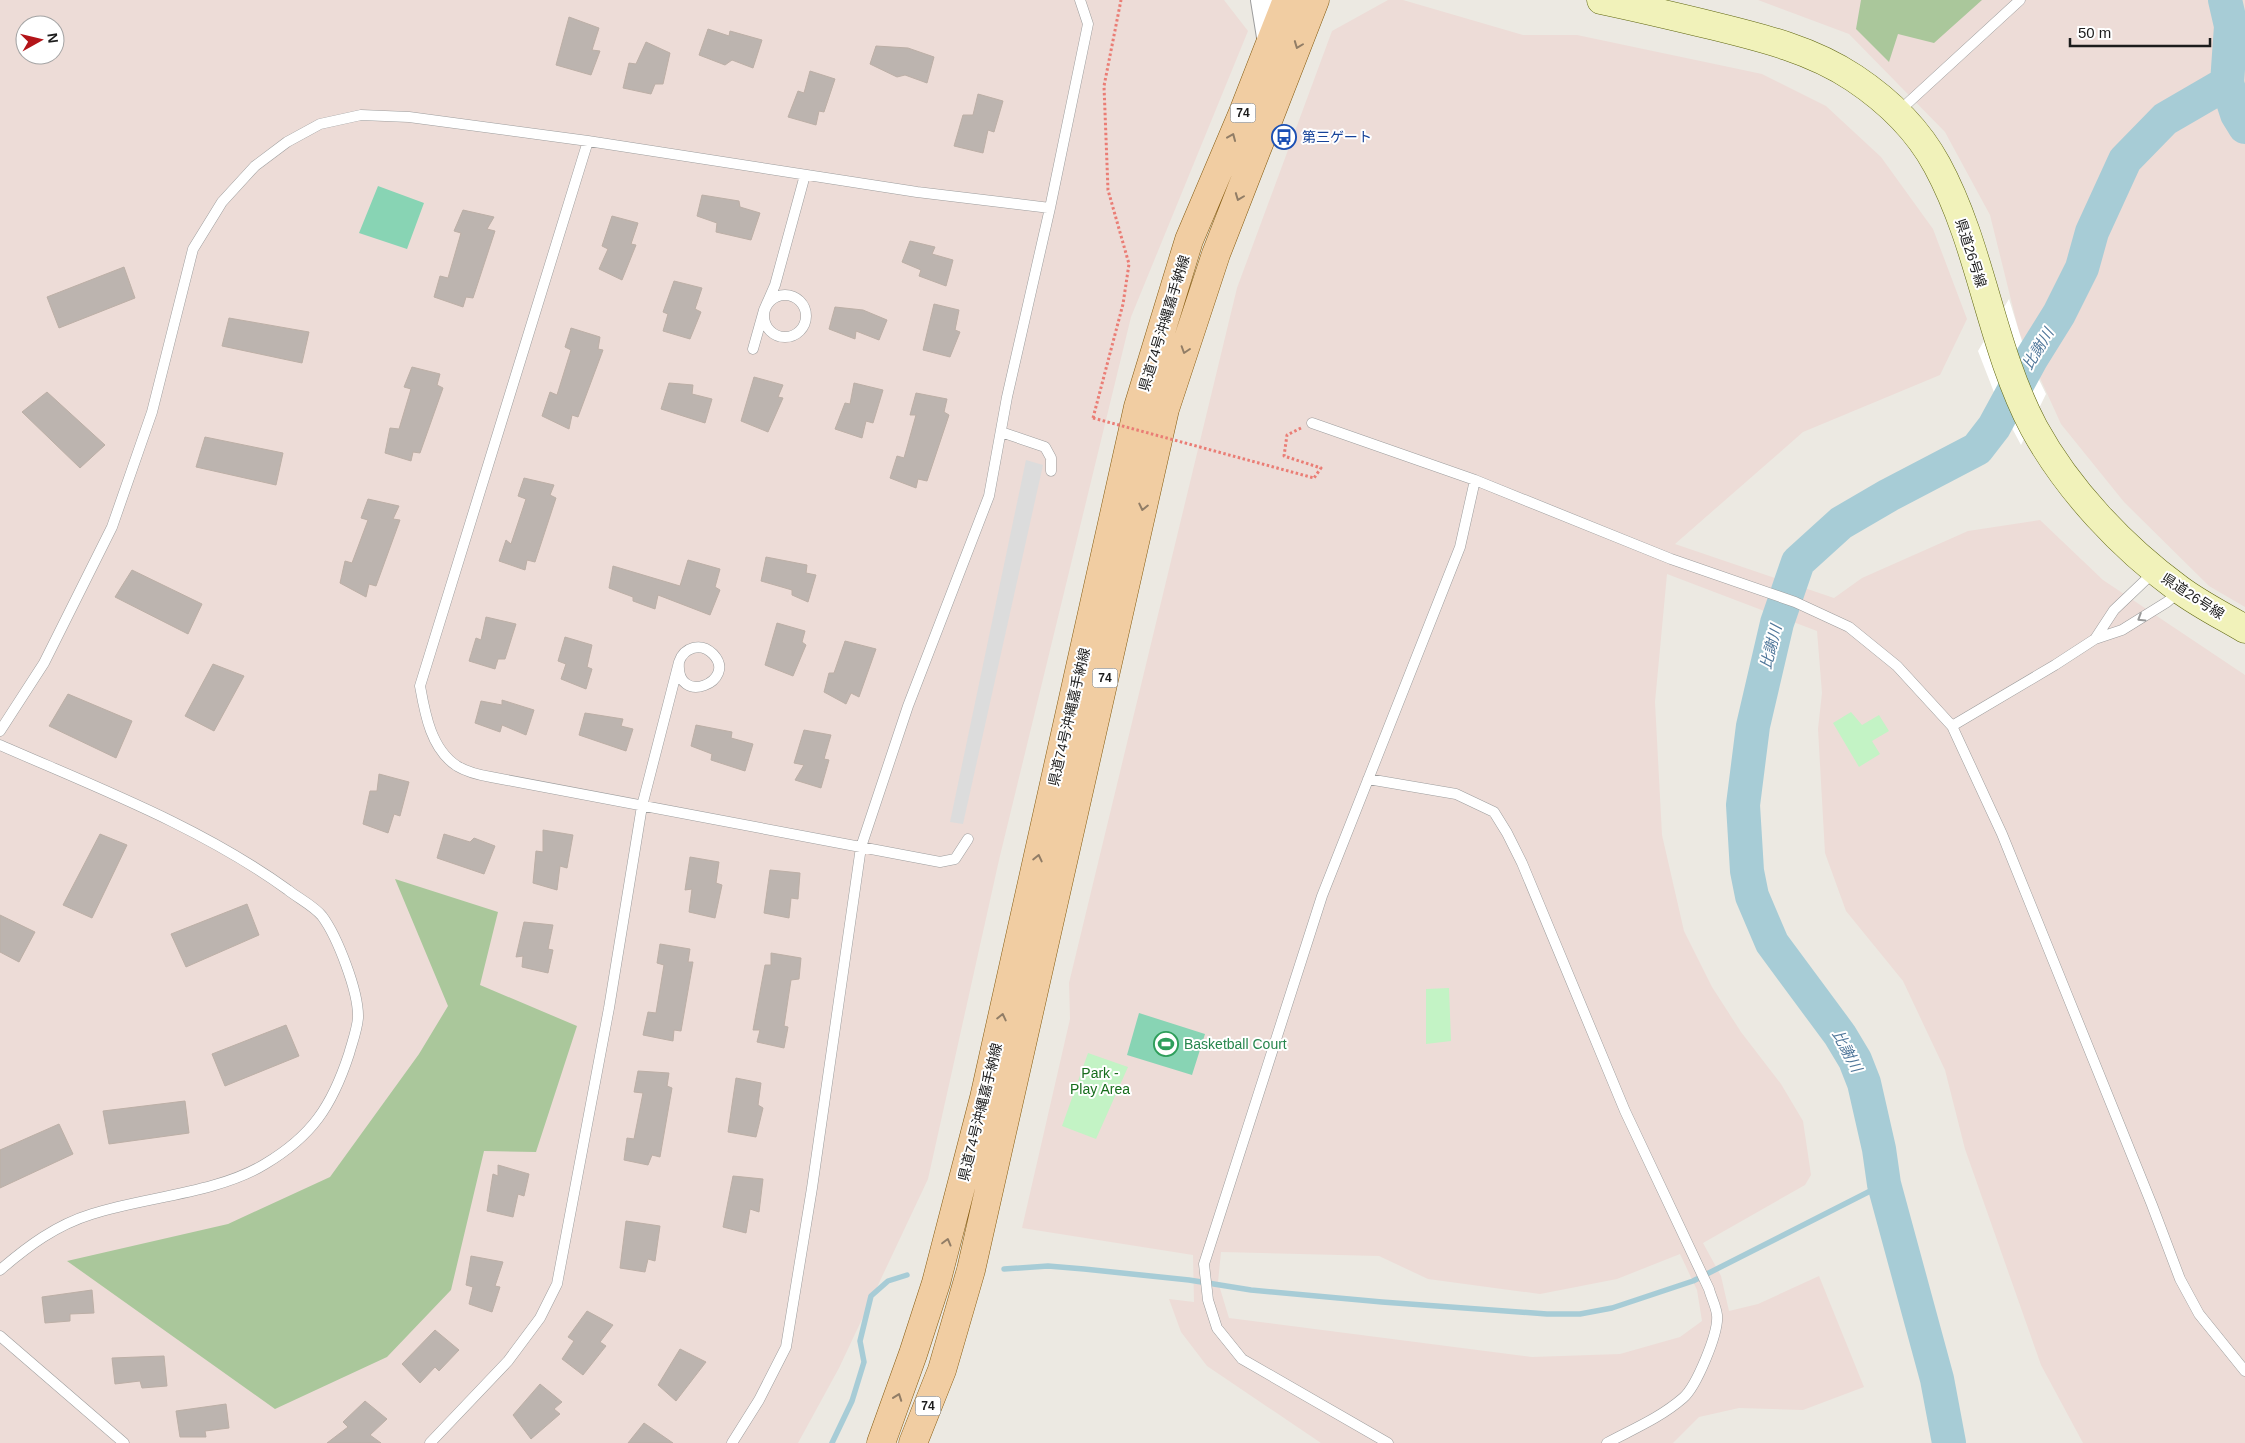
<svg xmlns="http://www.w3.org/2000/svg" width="2245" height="1443" viewBox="0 0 2245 1443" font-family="Helvetica,'Noto Sans JP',sans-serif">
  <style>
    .military { fill: #eddcd7; fill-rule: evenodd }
    .forest { fill: #aac79b }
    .park { fill: #c3f3c5 }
    .pitch { fill: #88d4b4 }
    .parking { fill: #dcdcdc }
    .pier { fill: #fff }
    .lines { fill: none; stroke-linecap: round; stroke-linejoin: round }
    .stream { stroke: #a7ccd6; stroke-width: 5.5 }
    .river { stroke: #a7ccd6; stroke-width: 34 }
    .building { fill: #bcb4af; stroke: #bcafa6 }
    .service-casing { stroke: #9d9d9d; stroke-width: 11 }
    .tertiary-casing { stroke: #9d9d9d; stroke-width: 28 }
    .secondary-casing { stroke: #5f6610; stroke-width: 29 }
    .primary-casing { stroke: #845a0f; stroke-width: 29 }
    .path { stroke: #ea7d75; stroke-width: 3; stroke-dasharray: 2.5 2.5; stroke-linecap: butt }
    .service { stroke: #fff; stroke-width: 10 }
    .tertiary { stroke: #fff; stroke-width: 26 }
    .secondary { stroke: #f1f2ba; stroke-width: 28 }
    .primary { stroke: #f1cda2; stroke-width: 28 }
    .path-bridge { stroke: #ea7d75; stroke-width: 3; stroke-dasharray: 2.5 2.5; stroke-linecap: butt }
    .oneway { stroke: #917d66 }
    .oneway2 { stroke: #999 }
    .labels { text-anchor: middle; stroke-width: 4; stroke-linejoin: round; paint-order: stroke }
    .shield { fill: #fff; stroke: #606060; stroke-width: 1 }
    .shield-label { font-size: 12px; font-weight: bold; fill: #1c1c1c }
    .transit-label { font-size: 14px; fill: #164399; stroke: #fff; text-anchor: start }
    .street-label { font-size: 14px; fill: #1c1c1c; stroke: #fff }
    .leisure-label { font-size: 14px; fill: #27864d; stroke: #fff; text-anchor: start }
    .park-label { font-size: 14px; fill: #166d1b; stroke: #fff }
    .water-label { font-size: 15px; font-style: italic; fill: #50779a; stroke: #fff }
  </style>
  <rect width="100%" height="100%" fill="#ece9e2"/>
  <path class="military" d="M0 0H1224L1248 31 1131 317 999 860 928 1179 839 1368 798 1443H0ZM25 25H55V55H25Z
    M1388 0H1403L1523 35H1577L1762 74 1826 106 1881 157 1933 229 1967 319 1940 375 1803 432 1675 544 1834 598 1862 578 1968 531 2040 520 2103 580 2245 675V1443H2083L2041 1365 1965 1149 1945 1070 1903 981 1846 911 1825 853 1818 729 1822 693 1817 631 1667 574 1655 702 1662 835 1684 931 1712 987 1741 1032 1781 1084 1803 1121 1811 1175 1805 1185 1703 1243 1721 1276 1729 1311 1758 1304 1819 1276 1864 1387 1803 1410 1739 1408 1699 1417 1673 1443H1321L1207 1366 1181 1332 1169 1299 1194 1302 1193 1255 1022 1228 1070 1019 1069 983 1237 288 1332 31ZM1221 1252 1379 1256 1428 1279 1540 1294 1617 1279 1680 1254 1697 1290 1702 1321 1680 1337 1620 1354 1532 1357 1229 1318 1218 1282Z
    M1758 0H2245V607L2209 586 2124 502 2061 424 2019 332 1990 215 1945 132 1849 34Z"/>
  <path class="forest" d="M1861 0H1982L1934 43 1898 34 1889 62 1856 29Z
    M395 879 498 912 480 985 577 1026 536 1152 484 1151 451 1290 387 1357 275 1409 67 1261 228 1224 330 1177 419 1054 448 1006Z"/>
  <path class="park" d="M1851 712 1862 725 1879 715 1889 731 1872 741 1880 754 1859 767 1833 723Z
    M1449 988 1451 1041 1426 1044V989Z
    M1088 1053 1128 1067 1096 1139 1062 1126Z"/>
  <path class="pitch" d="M378 186 424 203 407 249 359 233Z
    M1139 1013 1205 1034 1192 1075 1127 1055Z"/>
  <path class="parking" d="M1026 460 1043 465 963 824 950 822Z"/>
  <path class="pier" d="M2009 299 2025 351 2046 394 2021 445 1997 400 1978 351Z"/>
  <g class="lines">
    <path class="stream" d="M1004 1269 1048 1266 1084 1269 1189 1280 1251 1290 1382 1302 1547 1314H1580L1612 1308 1693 1281 1884 1184
      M832 1443 852 1401 864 1362 860 1341 871 1296 888 1281 907 1275"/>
    <path class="river" d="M2225 0 2231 26 2227 83 2237 114 2245 127
      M1949 1443 1937 1379 1884 1184 1879 1149 1864 1083 1855 1060 1840 1035 1772 943 1752 896 1747 871 1743 805 1753 726 1777 623 1798 562 1841 523 1889 495 1977 449 1994 427 2031 359 2059 314 2082 268 2092 232 2125 160 2165 119 2227 83"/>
  </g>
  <path class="building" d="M569 17 599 28 592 50 600 51 591 75 556 65Z
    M708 29 729 36 730 31 762 40 753 68 732 60 725 65 699 55Z
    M646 42 670 53 663 84H655L651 94 623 88 629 63 636 64Z
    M876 46 908 48 934 57 927 83 905 75 897 77 870 64Z
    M810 71 835 79 824 112 819 111 816 125 788 117 798 91 804 93Z
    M978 94 1003 101 994 132 988 130 983 153 954 146 963 115H973Z
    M702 195 739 201 740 207 760 213 751 240 716 232 717 223 697 216Z
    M463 210 494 217 487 229 495 231 473 298 466 297 463 307 434 297 440 276 448 278 461 233 454 231Z
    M612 216 638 223 631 244 636 245 622 280 599 269 608 249 602 246Z
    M910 241 935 247 932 254 953 260 946 286 919 276 921 270 902 262Z
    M124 267 135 298 59 328 47 297Z
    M674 281 702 288 695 309 701 312 690 339 663 331 668 314 663 312Z
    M934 304 959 310 955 330 960 332 950 357 923 350Z
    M835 307 863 310 887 320 879 340 856 331 855 339 829 329Z
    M229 318 309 332 302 363 222 346Z
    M571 328 600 337 598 349 603 350 578 417 572 415 569 429 542 416 550 392 557 395 571 350 565 347Z
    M412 367 440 374 437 385 443 388 420 453 413 452 411 461 385 453 390 428 399 429 411 389 404 387Z
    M754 377 783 385 778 397 783 398 768 432 741 421Z
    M669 383 693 385 692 394 712 399 705 423 661 409Z
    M854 383 883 390 873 423 866 421 862 438 835 429 845 403 850 404Z
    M47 392 105 445 80 468 22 412Z
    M916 393 947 399 944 412 949 415 927 481 918 479 916 488 890 478 897 456 904 458 916 415H910Z
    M205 437 283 453 276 485 196 467Z
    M524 478 554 485 550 495 556 498 535 562 527 560 525 570 499 561 506 540 511 544 526 499 518 496Z
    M368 499 399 506 393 519 400 520 376 586 369 584 366 597 340 583 345 561 352 563 368 520 361 518Z
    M766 557 807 565 806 573 816 575 808 602 792 595V590L761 581Z
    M688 560 720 569 715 587 720 590 710 615 658 595 655 609 633 601V597L609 588 613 566 680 586Z
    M132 570 202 604 188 634 115 597Z
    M486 617 516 624 505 659H498L495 669 469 661 476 638 481 640Z
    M777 623 805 631 802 642 806 645 793 676 765 665Z
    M565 637 592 645 587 667 592 669 586 689 561 679 566 664 558 661Z
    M845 641 876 649 859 697 851 693 846 704 824 692 829 673H834Z
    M213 664 244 676 214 731 185 716Z
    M68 694 132 721 116 758 49 726Z
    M502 700 534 710 526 735 502 725 500 732 475 723 481 701 502 705Z
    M585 713 623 719 621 726 633 729 626 751 579 735Z
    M696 725 732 732 731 738 753 744 745 771 711 760 712 754 691 746Z
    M804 730 831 735 824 759 829 760 821 788 795 780 804 765 794 763Z
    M379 774 409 782 400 816 394 814 388 833 363 824 370 791H377Z
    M543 830 573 835 567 868 560 866 557 890 533 883 536 851 543 852Z
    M100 834 127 845 92 918 63 905Z
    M444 834 470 842 474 838 495 846 484 874 437 858Z
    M690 857 719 862 716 883 722 885 715 918 689 912 692 889 685 890Z
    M770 870 800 873 798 899 791 898 789 918 764 913Z
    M247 904 259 935 186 967 171 934Z
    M0 915 35 932 19 962 0 952Z
    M524 922 553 925 548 949 553 950 548 973 522 967 523 956 516 957Z
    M660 944 690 949 688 962H693L681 1031 674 1030 673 1041 643 1035 648 1012 656 1013 664 965 657 963Z
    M771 953 801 958 799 979 791 980 784 1026 788 1027 784 1048 757 1042 760 1030H753L765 965H771Z
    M286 1025 299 1056 225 1086 212 1054Z
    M638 1071 669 1073 667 1086 672 1088 660 1157 652 1155 648 1165 624 1160 627 1138 634 1139 643 1093 634 1092Z
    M736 1078 761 1083 758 1105 763 1108 756 1137 728 1132Z
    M185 1101 189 1133 109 1144 103 1111Z
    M59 1124 73 1154 0 1188V1150Z
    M498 1165 529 1174 524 1196 518 1194 513 1217 487 1211 493 1174 498 1176Z
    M733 1176 763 1179 759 1212 750 1209 746 1233 723 1227Z
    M626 1221 660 1226 655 1261 648 1259 645 1272 620 1268Z
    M471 1256 503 1262 495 1286 500 1287 492 1312 469 1304 473 1287 466 1285Z
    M92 1290 94 1313 70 1314V1321L45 1323 42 1297Z
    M587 1311 613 1325 600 1342 606 1346 583 1375 562 1359 574 1341 568 1337Z
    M435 1330 459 1350 439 1371 435 1367 420 1383 402 1364Z
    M680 1349 706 1362 676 1401 658 1385Z
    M164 1356 167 1386 142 1388 140 1381 115 1384 112 1358Z
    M540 1384 562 1402 554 1409 560 1414 531 1439 513 1415Z
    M365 1401 387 1419 370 1435 381 1443H327L348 1427 343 1422Z
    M226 1404 229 1428 205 1431 206 1437H180L176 1411Z
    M644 1423 673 1443H628Z"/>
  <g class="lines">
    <defs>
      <path id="service" d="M1898 112 2020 0
        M588 141 420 686C425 714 431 749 457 766 467 772 479 775 491 777L940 862 955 859 968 839
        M764 316a21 21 0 1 1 42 0a21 21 0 1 1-42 0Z
        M753 349 764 310 775 285 805 175
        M1312 423 1475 480 1671 559 1795 602 1849 627 1897 666 1952 726 2002 834 2152 1205 2180 1279 2199 1314 2245 1371
        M1001 432 1045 447 1051 458V471
        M2095 639 2114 610 2155 571
        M1952 726 2055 665 2095 639 2122 630 2167 602 2180 591
        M0 731 44 663 112 527 152 412 193 249 222 202 255 166 287 142 320 124 361 115 409 117 588 141 917 192 1050 208
        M0 745C98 788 201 827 288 890 298 898 314 906 322 916 337 936 359 992 358 1018 357 1030 352 1043 349 1054 332 1106 312 1136 265 1164 218 1193 145 1197 92 1214 56 1225 28 1246 0 1270
        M1368 779 1456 794 1494 812 1507 833 1522 863 1625 1111 1709 1289C1711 1297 1716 1306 1717 1315 1719 1333 1696 1387 1683 1398 1660 1418 1633 1429 1607 1443
        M0 1336 124 1443
        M430 1443 508 1361 540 1318 557 1284 609 1008 642 806 679 662C684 647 701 642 713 654 739 681 675 708 679 662
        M732 1443 759 1400 786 1347 812 1188 861 847 908 706 989 496 1007 397 1050 208 1088 24 1080 0
        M1388 1443 1242 1359 1217 1328 1208 1300 1204 1264 1322 896 1460 547 1475 480"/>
      <path id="tertiary" d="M1264 0 1271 43"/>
      <path id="secondary" d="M1601 0C1639 8 1677 17 1714 26 1763 38 1812 50 1854 78 1887 100 1918 130 1937 165 1982 248 1990 345 2034 428 2068 490 2122 547 2179 589 2199 604 2223 616 2245 629"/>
      <path id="primary" d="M881 1443 913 1354 936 1283 984 1098 1138 407 1189 240 1242 115 1287 0
        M913 1443 942 1370 971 1270 1165 409 1216 254 1315 0"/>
    </defs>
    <use href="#service" class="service-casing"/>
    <use href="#tertiary" class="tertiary-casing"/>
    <use href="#secondary" class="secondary-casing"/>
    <use href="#primary" class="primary-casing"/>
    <path class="path" d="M1093 418 1123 304 1129 264 1108 190 1104 86 1121 0
      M1301 428 1287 435 1284 456 1321 468 1314 478"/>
    <use href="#service" class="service"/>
    <use href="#tertiary" class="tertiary"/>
    <use href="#secondary" class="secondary"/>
    <use href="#primary" class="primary"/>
    <path class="path-bridge" d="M1093 418 1314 478"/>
  </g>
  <defs><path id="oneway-chevron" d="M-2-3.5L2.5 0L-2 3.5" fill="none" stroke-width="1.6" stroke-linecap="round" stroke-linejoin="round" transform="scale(1.25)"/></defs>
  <g class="oneway">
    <use href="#oneway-chevron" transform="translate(1298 45) rotate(111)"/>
    <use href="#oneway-chevron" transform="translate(1232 137) rotate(-67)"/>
    <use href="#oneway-chevron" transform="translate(1239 197) rotate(111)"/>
    <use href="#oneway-chevron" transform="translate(1185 350) rotate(108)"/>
    <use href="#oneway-chevron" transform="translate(1143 507) rotate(103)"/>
    <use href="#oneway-chevron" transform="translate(1038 858) rotate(-77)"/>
    <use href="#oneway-chevron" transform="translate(1002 1017) rotate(-77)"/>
    <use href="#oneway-chevron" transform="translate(947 1242) rotate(-75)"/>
    <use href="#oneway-chevron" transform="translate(898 1397) rotate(-70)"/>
  </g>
  <use class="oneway2" href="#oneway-chevron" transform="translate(2141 618) rotate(148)"/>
  <defs>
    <symbol id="bus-ring" viewBox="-11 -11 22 22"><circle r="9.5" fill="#fff" stroke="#1a4fb4" stroke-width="1.5"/><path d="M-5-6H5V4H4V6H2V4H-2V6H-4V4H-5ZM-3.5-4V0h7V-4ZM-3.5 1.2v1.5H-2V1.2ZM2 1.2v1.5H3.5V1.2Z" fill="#1a4fb4"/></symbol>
    <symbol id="stadium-ring" viewBox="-11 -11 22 22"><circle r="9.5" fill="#fff" stroke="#2e9e5b" stroke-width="1.5"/><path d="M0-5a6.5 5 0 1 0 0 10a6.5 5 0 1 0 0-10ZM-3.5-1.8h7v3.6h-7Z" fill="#2e9e5b"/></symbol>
  </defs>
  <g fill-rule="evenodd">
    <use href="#bus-ring" x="1270" y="123" width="28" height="28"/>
    <use href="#stadium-ring" x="1152" y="1030" width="28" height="28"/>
  </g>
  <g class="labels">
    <g class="shield">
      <rect x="1230.5" y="103.5" width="25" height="19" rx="4"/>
      <rect x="1092.5" y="668.5" width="25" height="19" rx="4"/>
      <rect x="915.5" y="1396.5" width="25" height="19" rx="4"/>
    </g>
    <g class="shield-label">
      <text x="1243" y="117">74</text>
      <text x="1105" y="682">74</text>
      <text x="928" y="1410">74</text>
    </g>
    <g class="transit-label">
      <text x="1302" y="142">第三ゲート</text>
    </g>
    <g class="street-label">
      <text transform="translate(1971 253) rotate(72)" y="5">県道26号線</text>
      <text transform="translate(1164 323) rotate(-73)" y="5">県道74号沖縄嘉手納線</text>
      <text transform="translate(2193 596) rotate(33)" y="5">県道26号線</text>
      <text transform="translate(1069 717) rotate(-77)" y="5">県道74号沖縄嘉手納線</text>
      <text transform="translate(980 1112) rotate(-76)" y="5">県道74号沖縄嘉手納線</text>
    </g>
    <g class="leisure-label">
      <text x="1184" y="1049">Basketball Court</text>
    </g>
    <g class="park-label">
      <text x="1100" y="1078">Park -<tspan x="1100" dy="16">Play Area</tspan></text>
    </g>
    <g class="water-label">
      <text transform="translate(2038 349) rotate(-59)" y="5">比謝川</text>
      <text transform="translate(1771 647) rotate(-76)" y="5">比謝川</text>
      <text transform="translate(1847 1051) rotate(62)" y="5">比謝川</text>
    </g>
  </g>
  <g transform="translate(40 40) rotate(82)"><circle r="24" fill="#ffffff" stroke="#a4a4a4"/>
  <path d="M0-4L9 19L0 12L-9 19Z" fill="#b31419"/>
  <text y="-8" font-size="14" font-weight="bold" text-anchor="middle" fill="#1c1c1c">N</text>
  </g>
  <path d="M2070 38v8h140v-8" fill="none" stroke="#1c1c1c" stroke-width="2.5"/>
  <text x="2078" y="38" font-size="15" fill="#1c1c1c" stroke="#ffffff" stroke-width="4" paint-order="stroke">50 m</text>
</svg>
